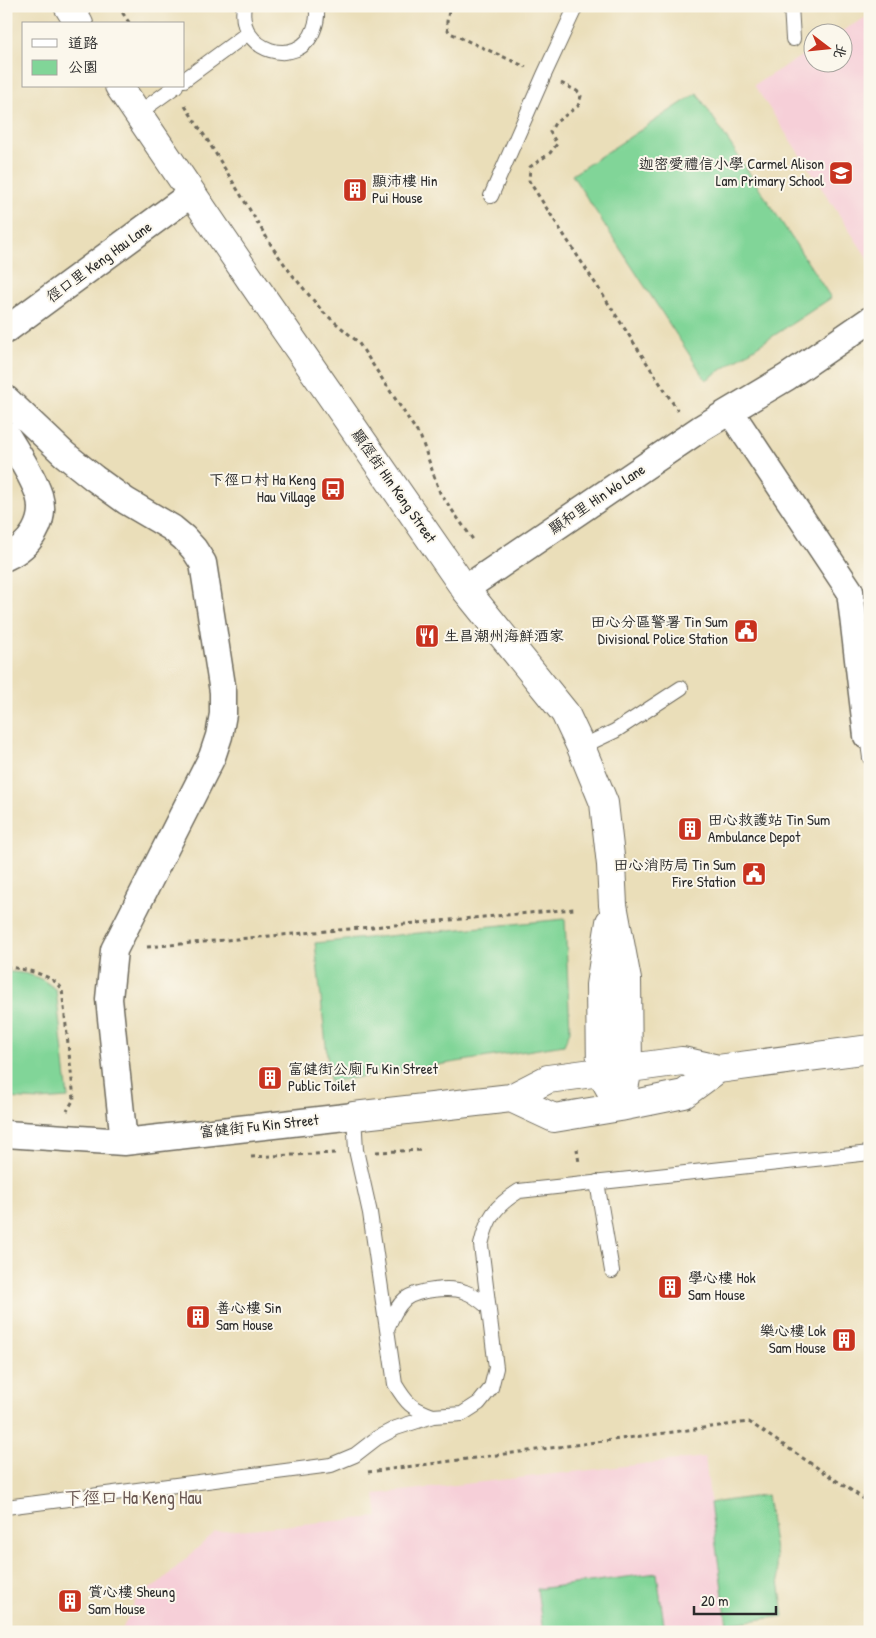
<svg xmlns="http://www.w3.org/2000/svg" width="876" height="1638" viewBox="0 0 876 1638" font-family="'Patrick Hand','LXGW WenKai TC',sans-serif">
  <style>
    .built { fill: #f6cfd8 }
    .green { fill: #81d598; stroke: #568062 }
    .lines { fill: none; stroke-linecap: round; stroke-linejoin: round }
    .service-casing { stroke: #6e6a5d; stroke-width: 16 }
    .minor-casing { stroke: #6e6a5d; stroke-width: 29 }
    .tertiary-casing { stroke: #6e6a5d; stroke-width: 30 }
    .path { stroke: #6e6a5d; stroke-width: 3; stroke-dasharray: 4 4; stroke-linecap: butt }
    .service { stroke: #fff; stroke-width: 14 }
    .minor { stroke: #fff; stroke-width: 26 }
    .tertiary { stroke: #fff; stroke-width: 28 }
    .labels { text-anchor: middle; stroke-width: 4; stroke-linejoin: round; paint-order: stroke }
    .poi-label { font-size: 15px; fill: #2b2b2b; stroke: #fbf7ec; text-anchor: start }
    .street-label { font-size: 15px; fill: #2b2b2b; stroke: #fbf7ec }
    .quarter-label { font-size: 18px; fill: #695752; stroke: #fbf7ec }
  </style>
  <rect width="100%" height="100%" fill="#fbf7ec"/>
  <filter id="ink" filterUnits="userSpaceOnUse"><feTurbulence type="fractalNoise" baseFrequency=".02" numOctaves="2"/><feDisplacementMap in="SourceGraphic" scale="10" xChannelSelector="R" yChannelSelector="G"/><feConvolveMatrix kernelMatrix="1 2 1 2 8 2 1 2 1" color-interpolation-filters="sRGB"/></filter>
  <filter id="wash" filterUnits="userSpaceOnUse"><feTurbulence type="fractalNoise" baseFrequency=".0096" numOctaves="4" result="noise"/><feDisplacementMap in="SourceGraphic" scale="20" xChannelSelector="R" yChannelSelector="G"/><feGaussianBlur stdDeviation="1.12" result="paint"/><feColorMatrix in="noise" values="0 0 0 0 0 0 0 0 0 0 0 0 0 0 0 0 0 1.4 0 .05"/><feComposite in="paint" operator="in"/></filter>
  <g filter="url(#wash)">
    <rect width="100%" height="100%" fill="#eadeb9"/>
    <path class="built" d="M870 15V262L754 85 813 49 814 62H844V32H840Z
      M705 1457 727 1632H121L140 1590 156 1586 215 1532 378 1517 375 1494Z"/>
    <path class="green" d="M697 93 831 298 706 380 572 175Z
      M565 919 570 1031 564 1045 330 1082 315 943Z
      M6 972C26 972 41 976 56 990L68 1098 40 1100 6 1098Z
      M767 1495 784 1616 727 1624 710 1503Z
      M657 1573 665 1632H543L537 1589Z"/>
  </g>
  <g filter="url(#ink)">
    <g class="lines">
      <defs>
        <path id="service" d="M244 6C236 51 299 71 314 29 317 22 318 14 316 6
          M791 6 793 39
          M184 80 248 33
          M137 114 176 86
          M491 196 544 75 576 6
          M867 736 870 758
          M581 747 615 731 681 688
          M354 1116 356 1150 370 1213 395 1384C407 1404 411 1408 433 1416
          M597 1182 612 1271
          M387 1329C391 1319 396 1307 405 1299 417 1290 451 1286 465 1292 474 1295 481 1301 488 1307
          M6 1507 331 1465 355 1455 377 1438 396 1428 433 1416 462 1414 479 1403 491 1388 496 1368 481 1245C487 1218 495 1206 519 1191L870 1153"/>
        <path id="minor" d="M6 330 191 194
          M6 399 64 454 94 478 126 501 172 528 184 538 194 549 203 563 223 692V714L219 736 212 757 114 950 109 999 124 1142
          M730 411 787 377 870 320
          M6 434C17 453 32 474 39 495 47 522 30 546 6 557
          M465 589 700 429 730 411 850 591 867 736
          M6 1134 124 1142 354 1116"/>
        <path id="tertiary" d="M68 6 79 24
          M119 86 252 282 465 589 565 713 581 747 604 803 611 865 613 905 627 980 628 1069 620 1107
          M610 1089 601 1073 600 985 610 922
          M511 1098 554 1118 620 1107 684 1094 718 1069
          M354 1116 511 1098 548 1079 682 1061 718 1069 870 1049"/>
      </defs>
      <use href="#service" class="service-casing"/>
      <use href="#minor" class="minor-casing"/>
      <use href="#tertiary" class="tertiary-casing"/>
      <path class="path" d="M118 6 130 24
        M449 12C447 20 445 27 450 33L526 67
        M561 83 577 91 581 96 578 106 555 123 550 132 557 144 550 153 530 167 529 181 678 411
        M185 106 208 141 273 248 290 272 323 312 358 342 421 438 440 493 474 541
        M147 947 574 909
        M6 967C22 968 54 975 62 989L74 1099 67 1111
        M577 1149 579 1163
        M376 1152 424 1150
        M251 1157 335 1153
        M368 1472 749 1422 870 1503"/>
      <use href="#service" class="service"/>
      <use href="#minor" class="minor"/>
      <use href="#tertiary" class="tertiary"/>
    </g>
  </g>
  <defs>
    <symbol id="school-square" viewBox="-11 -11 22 22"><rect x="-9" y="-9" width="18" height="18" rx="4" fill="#c8321e" stroke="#fbf7ec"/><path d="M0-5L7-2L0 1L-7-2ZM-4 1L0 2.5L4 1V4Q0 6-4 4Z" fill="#fff"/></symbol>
    <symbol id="building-square" viewBox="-11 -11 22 22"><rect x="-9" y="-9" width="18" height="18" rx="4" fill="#c8321e" stroke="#fbf7ec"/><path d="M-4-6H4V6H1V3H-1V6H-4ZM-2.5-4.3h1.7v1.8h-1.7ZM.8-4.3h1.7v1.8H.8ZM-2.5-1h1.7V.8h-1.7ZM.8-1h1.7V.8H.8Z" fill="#fff"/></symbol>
    <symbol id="bus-square" viewBox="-11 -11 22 22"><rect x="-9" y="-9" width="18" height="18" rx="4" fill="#c8321e" stroke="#fbf7ec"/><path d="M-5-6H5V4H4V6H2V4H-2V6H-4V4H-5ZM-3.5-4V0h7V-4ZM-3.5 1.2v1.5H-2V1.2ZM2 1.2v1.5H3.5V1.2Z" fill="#fff"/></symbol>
    <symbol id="civic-square" viewBox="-11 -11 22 22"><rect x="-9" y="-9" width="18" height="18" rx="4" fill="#c8321e" stroke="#fbf7ec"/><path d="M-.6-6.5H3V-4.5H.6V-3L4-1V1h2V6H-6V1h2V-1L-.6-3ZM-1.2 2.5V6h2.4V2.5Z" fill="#fff"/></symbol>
    <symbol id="restaurant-square" viewBox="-11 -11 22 22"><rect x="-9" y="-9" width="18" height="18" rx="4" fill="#c8321e" stroke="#fbf7ec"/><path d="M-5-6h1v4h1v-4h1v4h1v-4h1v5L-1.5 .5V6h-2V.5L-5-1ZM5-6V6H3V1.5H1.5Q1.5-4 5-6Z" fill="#fff"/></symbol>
  </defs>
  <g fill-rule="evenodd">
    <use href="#school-square" x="827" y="159" width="28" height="28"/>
    <use href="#building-square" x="341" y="176" width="28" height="28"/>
    <use href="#bus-square" x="319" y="475" width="28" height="28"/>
    <use href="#civic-square" x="732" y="617" width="28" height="28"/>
    <use href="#restaurant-square" x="413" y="622" width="28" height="28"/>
    <use href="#building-square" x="676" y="815" width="28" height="28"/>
    <use href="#civic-square" x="740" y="860" width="28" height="28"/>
    <use href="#building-square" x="256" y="1064" width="28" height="28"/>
    <use href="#building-square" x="656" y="1273" width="28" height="28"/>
    <use href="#building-square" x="184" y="1303" width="28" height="28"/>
    <use href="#building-square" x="830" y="1326" width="28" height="28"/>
    <use href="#building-square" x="56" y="1587" width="28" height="28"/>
  </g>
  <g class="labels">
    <g class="poi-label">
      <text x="824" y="169" text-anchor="end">迦密愛禮信小學 Carmel Alison<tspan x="824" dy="17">Lam Primary School</tspan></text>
      <text x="372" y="186">顯沛樓 Hin<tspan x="372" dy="17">Pui House</tspan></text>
      <text x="316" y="485" text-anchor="end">下徑口村 Ha Keng<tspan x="316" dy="17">Hau Village</tspan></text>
      <text x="728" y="627" text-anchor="end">田心分區警署 Tin Sum<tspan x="728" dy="17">Divisional Police Station</tspan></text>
      <text x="444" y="641">生昌潮州海鮮酒家</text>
      <text x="708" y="825">田心救護站 Tin Sum<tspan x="708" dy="17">Ambulance Depot</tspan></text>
      <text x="736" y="870" text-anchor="end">田心消防局 Tin Sum<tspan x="736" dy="17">Fire Station</tspan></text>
      <text x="288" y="1074">富健街公廁 Fu Kin Street<tspan x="288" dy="17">Public Toilet</tspan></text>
      <text x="688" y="1283">學心樓 Hok<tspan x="688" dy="17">Sam House</tspan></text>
      <text x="216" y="1313">善心樓 Sin<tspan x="216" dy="17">Sam House</tspan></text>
      <text x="826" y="1336" text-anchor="end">樂心樓 Lok<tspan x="826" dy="17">Sam House</tspan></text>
      <text x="88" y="1597">賞心樓 Sheung<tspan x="88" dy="17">Sam House</tspan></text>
    </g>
    <g class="street-label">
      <text transform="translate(99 262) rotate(-36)" y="5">徑口里 Keng Hau Lane</text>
      <text transform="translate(394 486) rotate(55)" y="5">顯徑街 Hin Keng Street</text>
      <text transform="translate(597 499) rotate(-34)" y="5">顯和里 Hin Wo Lane</text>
      <text transform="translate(259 1126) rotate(-6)" y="5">富健街 Fu Kin Street</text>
    </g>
    <g class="quarter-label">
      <text x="133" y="1504">下徑口 Ha Keng Hau</text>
    </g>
  </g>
  <rect width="876" height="1638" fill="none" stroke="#fbf7ec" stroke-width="25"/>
  <rect x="22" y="22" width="162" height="65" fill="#fbf7ec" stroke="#a8a59f"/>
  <rect x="32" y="39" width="25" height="8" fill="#ffffff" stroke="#a8a59f"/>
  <text x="68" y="48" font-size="15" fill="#2b2b2b">道路</text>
  <rect x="32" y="60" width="25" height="15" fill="#81d598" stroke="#a8a59f"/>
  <text x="68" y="72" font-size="15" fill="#2b2b2b">公園</text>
  <g transform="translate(828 48) rotate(106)"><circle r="24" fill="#fbf7ec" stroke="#a8a59f"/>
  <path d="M0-4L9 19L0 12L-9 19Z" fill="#c8321e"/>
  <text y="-8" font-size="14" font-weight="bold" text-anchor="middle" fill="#2b2b2b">北</text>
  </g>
  <path d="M694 1606v8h82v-8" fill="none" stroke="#2b2b2b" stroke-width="2.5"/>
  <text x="701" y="1606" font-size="15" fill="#2b2b2b" stroke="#fbf7ec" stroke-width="4" paint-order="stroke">20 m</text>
</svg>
